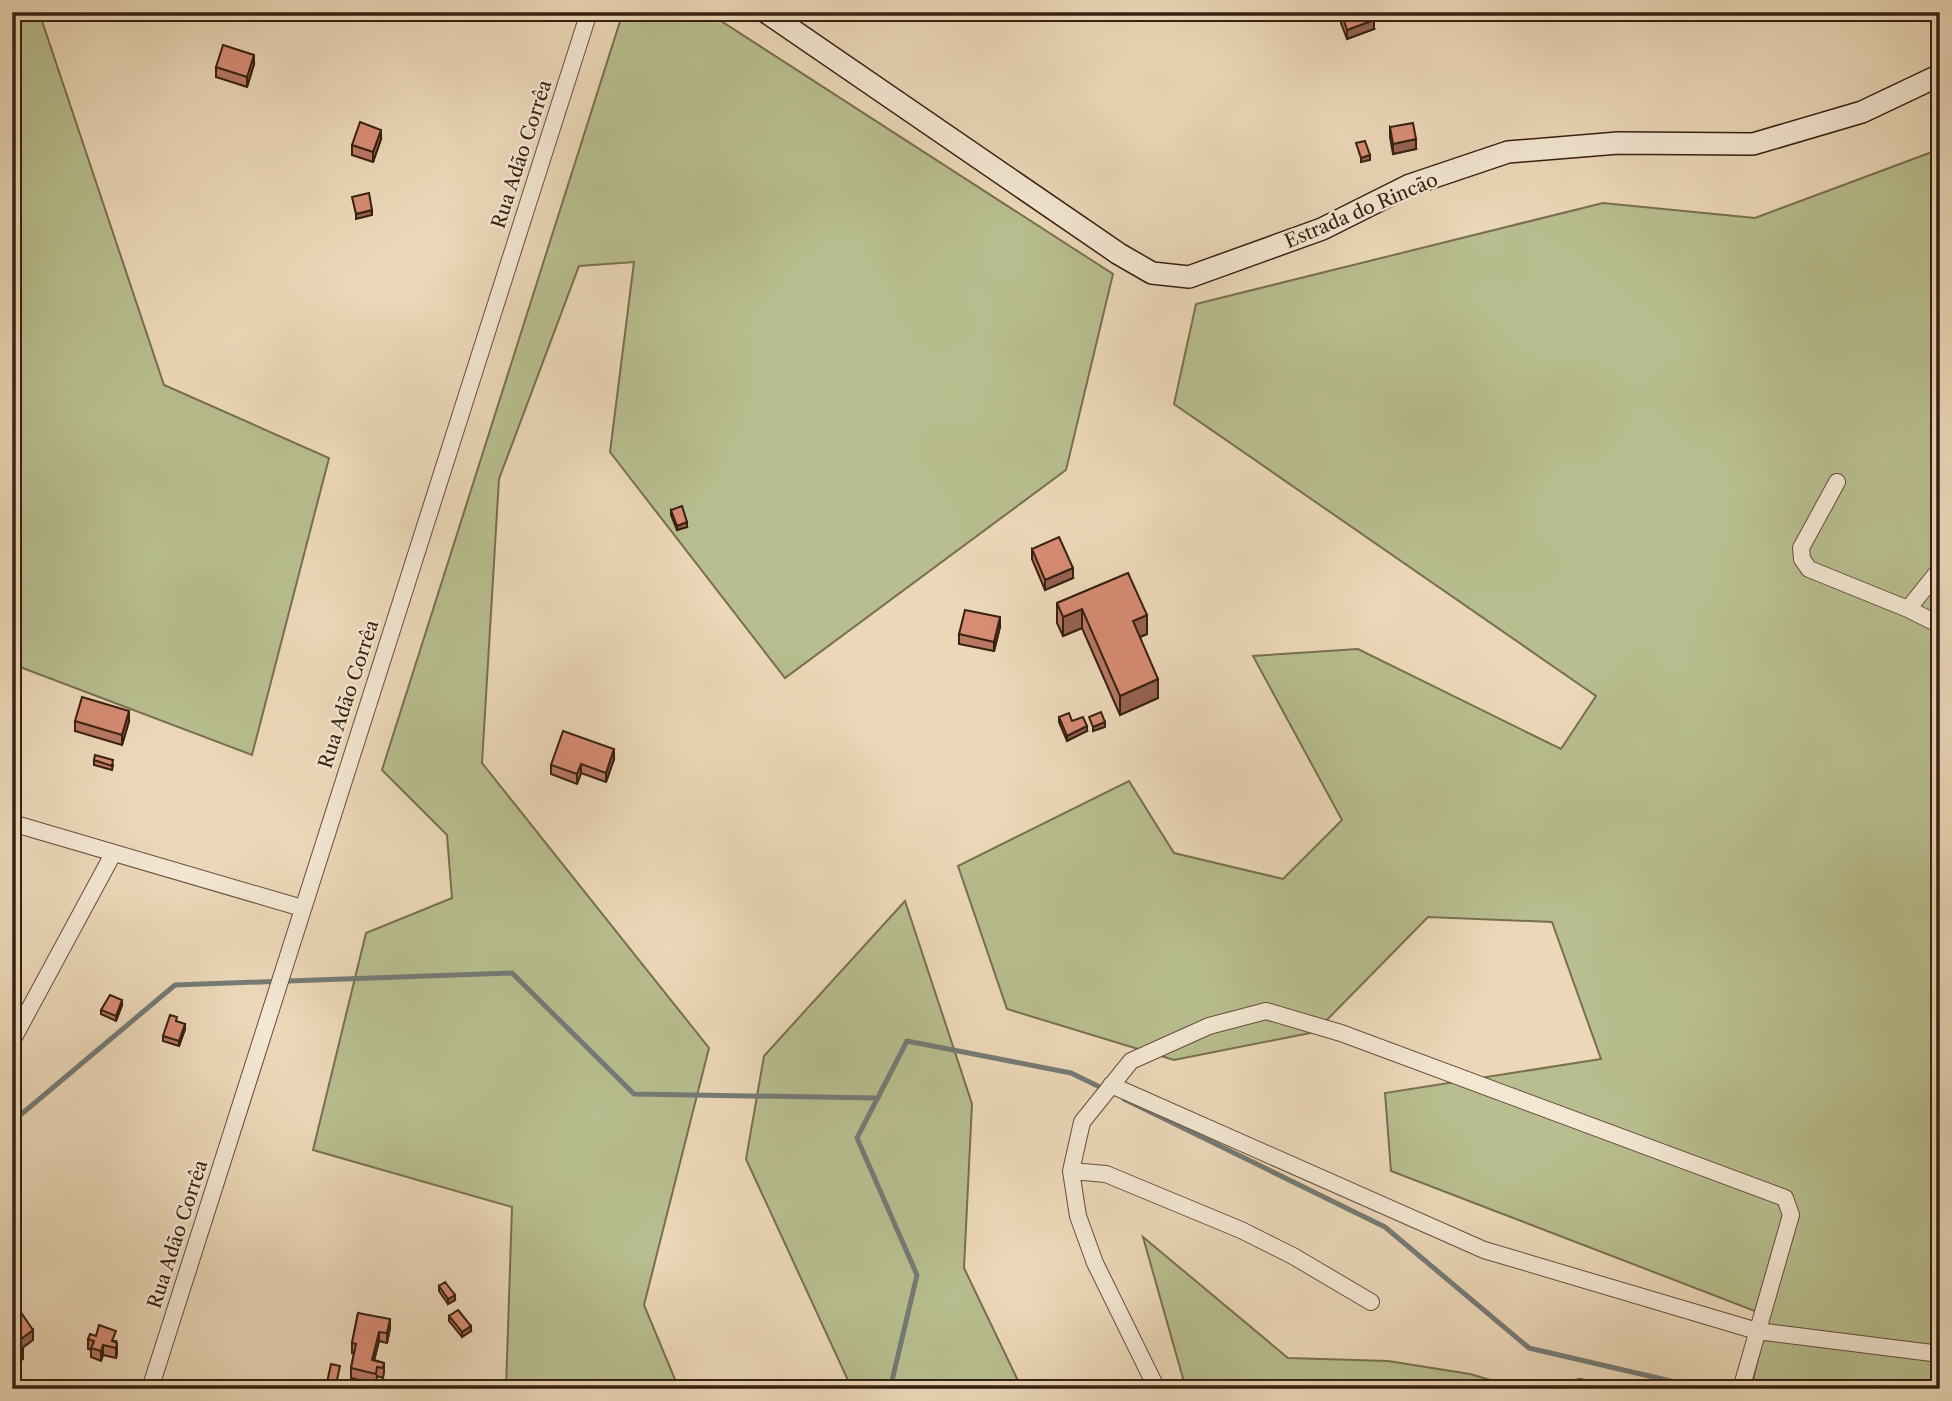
<svg xmlns="http://www.w3.org/2000/svg" width="1952" height="1401" viewBox="0 0 1952 1401" font-family="'Libre Caslon Text',serif">
  <style>
    .green { fill: #b8be8f; stroke: #786f50; stroke-width: 2 }
    .lines { fill: none; stroke-linecap: round; stroke-linejoin: round }
    .stream { stroke: #747b76; stroke-width: 5 }
    .street-casing { stroke: #644e3b; stroke-width: 18 }
    .secondary-casing { stroke: #372011; stroke-width: 24 }
    .street { stroke: #f3e6d2; stroke-width: 16 }
    .secondary { stroke: #f3e6d2; stroke-width: 21 }
    .wall { fill: #b97864; stroke: #372011; stroke-width: 2 }
    .shaded-wall { fill: #966251; stroke: #372011; stroke-width: 2 }
    .building { fill: #d78c74; stroke: #372011; stroke-width: 2 }
    .labels { text-anchor: middle; stroke-width: 5; stroke-linejoin: round; paint-order: stroke }
    .street-label { font-size: 19px; fill: #372011; stroke: #f3e6d2 }
  </style>
  <rect width="100%" height="100%" fill="#ecd8b9"/>
  <filter id="stains"><feTurbulence type="fractalNoise" baseFrequency=".00286" numOctaves="4"/><feColorMatrix values="0 0 0 0 .2 0 0 0 0 .09 0 0 0 0 .02 0 0 0 .5 -.17"/></filter>
  <radialGradient id="worn" r=".72"><stop offset=".6" stop-color="#630" stop-opacity="0"/><stop offset="1" stop-color="#630" stop-opacity=".3"/></radialGradient>
  <path class="green" d="M12 12H39L164 385 329 458 252 755 12 664Z
    M623 12H707L1113 274 1066 470 785 678 610 452 634 262 579 266 499 479 482 763 709 1048 644 1305 679 1389H506L512 1207 313 1150 366 933 452 898 447 835 382 770Z
    M1940 149V1389H1751L1768 1316 1391 1171 1385 1093 1601 1059 1552 922 1428 917 1315 1032 1174 1060 1007 1009 958 866 1129 781 1174 853 1283 879 1342 820 1253 656 1358 649 1561 749 1596 696 1174 404 1196 304 1603 203 1755 218Z
    M905 901 972 1104 964 1268 1022 1389H852L746 1159 764 1056Z
    M1143 1237 1288 1358 1388 1361 1470 1374 1521 1389H1186Z"/>
  <g class="lines">
    <path class="stream" d="M1124 1099 1385 1227 1529 1348 1705 1389
      M12 1122 175 985 512 973 634 1094 877 1098
      M890 1389 917 1275 857 1138 907 1041 1071 1073 1106 1090"/>
    <defs>
      <path id="street" d="M1837 482 1801 548 1802 559 1809 569 1908 609 1940 625
        M1908 609 1940 569
        M12 823 302 908
        M12 1041 113 854
        M1111 1085 1484 1250 1757 1331 1940 1354
        M1071 1171 1106 1174 1241 1230 1293 1256 1371 1302
        M1580 1387 1586 1389
        M150 1389 589 12
        M1157 1389 1095 1263 1078 1216 1071 1171 1082 1122 1131 1061 1209 1026 1266 1011 1341 1033 1785 1198 1791 1215 1741 1389"/>
      <path id="secondary" d="M766 12 1119 254 1152 273 1189 277 1322 229 1410 185 1508 152 1618 143 1753 144 1862 112 1940 75"/>
    </defs>
    <use href="#street" class="street-casing"/>
    <use href="#secondary" class="secondary-casing"/>
    <use href="#street" class="street"/>
    <use href="#secondary" class="secondary"/>
  </g>
  <path class="wall" d="M1401 12H1413V17L1404 19 1403 14H1401Z
    M1341 13 1374 29 1347 39 1341 23Z
    M254 64 247 87 216 77V67Z
    M1390 127 1416 149 1393 154 1390 137Z
    M381 139 373 162 352 155V145Z
    M671 510 687 527 677 530 671 515Z
    M1032 549 1073 578 1045 590 1032 559Z
    M1128 573 1147 634 1140 637 1158 698 1120 715 1082 628 1063 636 1057 623V603Z
    M1000 627 994 651 959 644V634Z
    M1059 717 1072 721 1087 731 1067 741 1059 722Z
    M75 721H129L122 745 75 731Z
    M614 759 606 782 581 773 577 784 551 774V765Z
    M94 760 113 765 112 770 94 765Z
    M122 1005 116 1021 101 1014V1010Z
    M177 1022 185 1029 179 1046 163 1041V1036Z
    M439 1286 455 1300 448 1304 439 1291Z
    M358 1313 390 1328 387 1343 379 1341 374 1360 384 1363V1373L383 1378 377 1376 376 1384 351 1378V1368L354 1353H352V1343Z
    M449 1316 471 1331 462 1337 449 1321Z
    M88 1339 116 1341 115 1342 117 1353 116 1358 103 1355 101 1361 91 1357V1350L88 1349Z"/>
  <path class="shaded-wall" d="M1316 12H1332L1310 19V14Z
    M1374 20V29L1347 39V30Z
    M254 55V64L247 87V77Z
    M381 130V139L373 162V152Z
    M1416 139V149L1393 154V144Z
    M1370 155V160L1361 162V158Z
    M372 210V215L356 219V214Z
    M687 522V527L677 530V526Z
    M1073 568V578L1045 590V580Z
    M1082 609V628L1063 636V617Z
    M1147 615V634L1133 640V621Z
    M1000 617V627L994 651V642Z
    M1158 679V698L1120 715V696Z
    M129 711V721L122 745V735Z
    M1105 722V727L1093 731V727Z
    M1087 726V731L1067 741V736Z
    M614 749V759L606 782V773Z
    M581 764V773L577 784V774Z
    M122 1000V1005L116 1021V1016Z
    M185 1024V1029L179 1046V1041Z
    M455 1295V1300L448 1304V1299Z
    M390 1319V1328L387 1343V1333Z
    M471 1326V1331L462 1337V1332Z
    M33 1330V1340L17 1352V1342Z
    M379 1332V1341L372 1369V1360Z
    M117 1343V1353L116 1358V1348Z
    M103 1345V1355L101 1361V1351Z
    M23 1349V1359L12 1366V1357Z"/>
  <path class="building" d="M1344 12H1371L1374 20 1347 30 1341 13Z
    M223 45 254 55 247 77 216 67Z
    M360 122 381 130 373 152 352 145Z
    M1413 123 1416 139 1393 144 1390 127Z
    M1365 141 1370 155 1361 158 1356 143Z
    M369 193 372 210 356 214 352 197Z
    M682 506 687 522 677 526 671 510Z
    M1059 537 1073 568 1045 580 1032 549Z
    M1128 573 1147 615 1133 621 1158 679 1120 696 1082 609 1063 617 1057 603Z
    M965 610 1000 617 994 642 959 634Z
    M82 697 129 711 122 735 75 721Z
    M1101 712 1105 722 1093 727 1089 717Z
    M1069 713 1072 721 1083 717 1087 726 1067 736 1059 717Z
    M563 731 614 749 606 773 581 764 577 774 551 765Z
    M95 755 113 760 112 766 94 760Z
    M110 995 122 1000 116 1016 101 1010Z
    M170 1015 177 1017 176 1021 185 1024 179 1041 163 1036Z
    M445 1282 455 1295 448 1299 439 1286Z
    M458 1310 471 1326 462 1332 449 1316Z
    M358 1313 390 1319 387 1333 379 1332 372 1360 384 1363 383 1368 377 1367 376 1374 351 1368 356 1344 352 1343Z
    M22 1314 33 1330 17 1342 23 1349 12 1357V1321Z
    M99 1325 116 1331 112 1341 117 1343 116 1348 103 1345 101 1351 91 1348 94 1341 88 1339 90 1334 96 1336Z
    M331 1364 340 1366 335 1389 326 1387Z
    M195 1385 205 1389H193Z"/>
  <g class="labels">
    <g class="street-label">
      <text transform="translate(521 154) rotate(-72)" y="7">Rua Adão Corrêa</text>
      <text transform="translate(1361 210) rotate(-23)" y="7">Estrada do Rincão</text>
      <text transform="translate(348 694) rotate(-72)" y="7">Rua Adão Corrêa</text>
      <text transform="translate(177 1234) rotate(-72)" y="7">Rua Adão Corrêa</text>
    </g>
  </g>
  <rect width="1952" height="1401" fill="none" stroke="#ecd8b9" stroke-width="42"/>
  <rect x="14" y="14" width="1924" height="1373" fill="none" stroke="#372011" stroke-width="3.5"/>
  <rect x="21" y="21" width="1910" height="1359" fill="none" stroke="#372011" stroke-width="2"/>
  <rect width="100%" height="100%" filter="url(#stains)"/>
  <rect width="100%" height="100%" fill="url(#worn)"/>
</svg>
